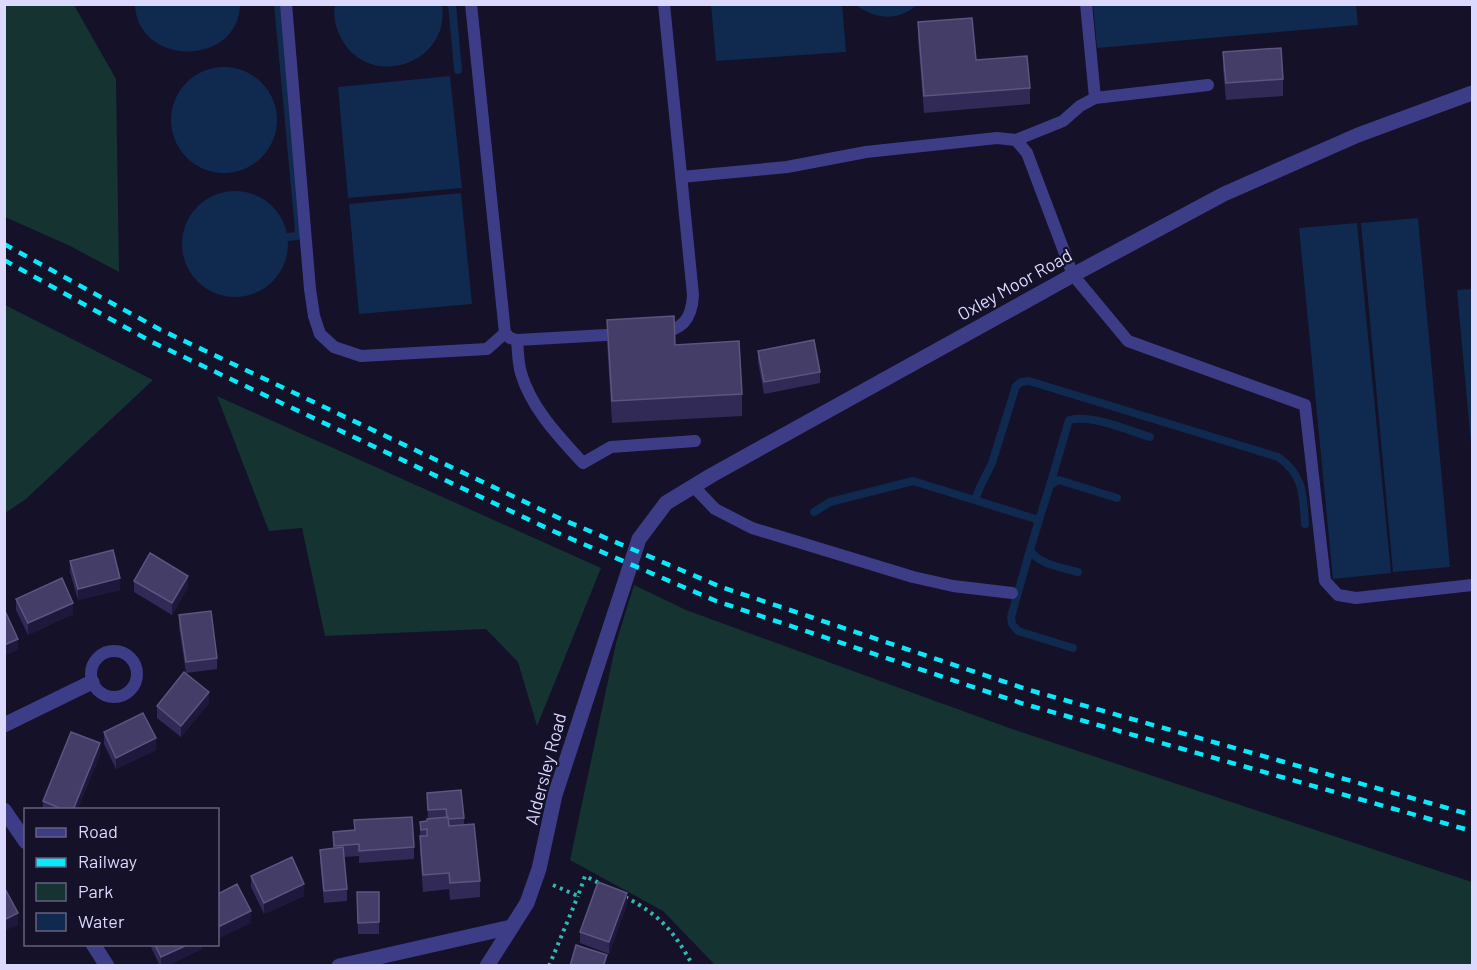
<svg xmlns="http://www.w3.org/2000/svg" width="1477" height="970" viewBox="0 0 1477 970" font-family="Barlow,sans-serif">
  <style>
    .green { fill: #143331 }
    .water { fill: #10294e }
    .lines { fill: none; stroke-linecap: round; stroke-linejoin: round }
    .stream { stroke: #10294e; stroke-width: 8 }
    .path { stroke: #32b9ad; stroke-width: 4; stroke-dasharray: 3 4.5; stroke-linecap: butt }
    .service { stroke: #3d3d87; stroke-width: 12 }
    .minor { stroke: #3d3d87; stroke-width: 15 }
    .tertiary { stroke: #3d3d87; stroke-width: 15 }
    .rail { stroke: #09e9fa; stroke-width: 4.5; stroke-dasharray: 9 8; stroke-linecap: butt }
    .wall { fill: #322a56 }
    .shaded-wall { fill: #1e183c }
    .building { fill: #443d68; stroke: #5c557f; stroke-width: 1.5 }
    .labels { text-anchor: middle; stroke-width: 4.5; stroke-linejoin: round; paint-order: stroke }
    .street-label { font-size: 18px; fill: #dcd9fe; stroke: #141129 }
  </style>
  <rect width="100%" height="100%" fill="#141129"/>
  <path class="green" d="M5 4 74 5 116 79 119 272 70 246 5 217Z
    M5 305 153 380 26 499 5 513Z
    M217 396 601 568 537 726 518 662 486 629 325 636 302 528 269 531Z
    M634 585 686 610 1012 729 1472 882V965H715L663 911 570 860 616 643Z"/>
  <path class="water" d="M135 5 240 4V5C238 67 138 67 135 5Z
    M442 5C451 65 367 92 340 36 335 26 333 16 335 5Z
    M711 5H842L846 52 716 61Z
    M856 5H917C898 21 877 20 856 5Z
    M1093 5H1356L1358 25 1097 48Z
    M171 120a53 53 0 1 1 106 0a53 53 0 1 1-106 0Z
    M450 76 462 188 348 198 338 87Z
    M182 244a53 53 0 1 1 106 0a53 53 0 1 1-106 0Z
    M461 193 472 304 359 314 349 204Z
    M1418 218 1450 567 1393 572 1361 223Z
    M1357 223 1391 573 1333 579 1299 228Z
    M1472 289V455L1457 290Z"/>
  <g class="lines">
    <path class="stream" d="M278 4 299 231 297 236 288 237
      M452 4 458 70
      M1050 485 1069 420C1092 414 1127 430 1150 437
      M975 500 980 487 992 463 1016 386 1021 382 1029 381 1278 457C1304 475 1303 495 1305 524
      M814 512 830 502 913 481 1039 520 1050 485 1059 480 1117 498
      M1039 520 1030 550C1037 564 1064 568 1078 572
      M1030 550 1011 617 1012 624 1018 631 1073 648"/>
    <path class="path" d="M553 885 578 896 585 876 603 885
      M625 897C660 915 674 931 693 966
      M549 966 578 896"/>
    <path class="service" d="M286 4 310 289 314 316 320 334 334 347 361 356 487 349 505 333
      M471 4 505 333 510 338 517 340 624 334
      M1086 4 1095 98
      M1016 140 1063 121 1080 106 1095 98 1208 85
      M681 177 787 167 866 152 997 138 1016 140 1027 153 1073 275 1128 341 1305 405 1325 581 1338 595 1356 598 1472 585
      M659 332C683 331 692 318 693 295L664 4
      M517 340C518 351 518 363 521 373 531 408 559 437 583 463L611 447 695 441
      M693 486 715 509 752 528 913 577 953 586 1012 593
      M91 674a23 23 0 1 1 46 0a23 23 0 1 1-46 0Z"/>
    <path class="minor" d="M4 725 92 682
      M4 810 26 842
      M93 944 107 966
      M339 966 511 927"/>
    <path class="tertiary" d="M487 966 527 903 539 869 555 795 639 539 666 503 712 475 1073 275 1224 194 1358 135 1472 93"/>
    <path class="rail" d="M4 244 159 329 559 518 721 587 1029 690 1472 815
      M4 260 152 342 553 531 716 601 1024 704 1472 831"/>
  </g>
  <path class="wall" d="M918 22 976 60 1030 88V104L924 113 918 39Z
    M1223 52 1283 79V96L1226 100 1223 69Z
    M607 320 675 345 742 394V416L612 423 607 342Z
    M758 351 820 372V383L764 394 758 362Z
    M70 561 120 590 78 600 70 572Z
    M134 581 188 587 172 615 134 592Z
    M16 599 73 614 28 635 16 610Z
    M179 615 217 658V669L186 673 179 627Z
    M209 703 181 737 157 718V706Z
    M104 732 156 750 116 769 104 744Z
    M100 755 77 810H43V801Z
    M427 793 464 818V825L480 881V897L450 900 449 889 423 892 420 853V822L427 821 428 819Z
    M354 820 414 847V859L359 863V856L344 857 347 889V901L324 903 320 861V850L333 848V832L354 831Z
    M251 876 304 896 264 914 251 887Z
    M357 892H379V934H358Z
    M627 904 609 954 580 943V932Z
    M150 945H202V949L167 966H160Z"/>
  <path class="shaded-wall" d="M188 576V587L172 615V603Z
    M120 578V590L78 600V589Z
    M73 603V614L28 635V623Z
    M18 639V650L4 656V645Z
    M209 692V703L181 737V726Z
    M156 738V750L116 769V758Z
    M100 743V755L77 810H73Z
    M304 884V896L264 914V903Z
    M627 893V904L609 954V942Z
    M251 911V923L218 939V927Z
    M18 913V925L4 931V920Z
    M187 945H202V949L167 966H161V957Z
    M607 955V966H603Z"/>
  <path class="building" d="M972 18 976 60 1027 56 1030 88 924 96 918 22Z
    M1281 48 1283 79 1226 83 1223 52Z
    M674 316 675 345 739 341 742 394 612 401 607 320Z
    M814 340 820 372 764 382 758 351Z
    M113 550 120 578 78 589 70 561Z
    M150 553 188 576 172 603 134 581Z
    M62 578 73 603 28 623 16 599Z
    M5 611 18 639 4 645V612Z
    M211 611 217 658 186 662 179 615Z
    M184 672 209 692 181 726 157 706Z
    M143 713 156 738 116 758 104 732Z
    M71 732 100 743 73 810H64L43 801Z
    M461 790 464 818 448 819V817H447L446 809 428 810 427 793Z
    M412 817 414 847 359 851V844L334 846 333 832 355 830 354 820Z
    M448 817 449 826 474 824 480 881 450 883 449 873 423 875 420 836H427V829L421 830 420 822 427 821V819Z
    M343 847 347 889 324 891 320 850Z
    M292 857 304 884 264 903 251 876Z
    M598 882 627 893 609 942 580 932Z
    M237 884 251 911 218 927V894Z
    M4 887 18 913 4 920Z
    M357 892H379V922L358 923Z
    M155 945H187L161 957Z
    M576 945 607 955 603 966H570Z"/>
  <g class="labels">
    <g class="street-label">
      <text transform="translate(1015 285) rotate(-29)" y="6">Oxley Moor Road</text>
      <text transform="translate(546 769) rotate(-75)" y="6">Aldersley Road</text>
    </g>
  </g>
  <rect width="1477" height="970" fill="none" stroke="#dcd9fe" stroke-width="12"/>
  <rect x="24" y="808" width="195" height="138" fill="#141129" stroke="#64617e" stroke-width="1.5"/>
  <rect x="36" y="828" width="30" height="9" fill="#3d3d87" stroke="#64617e" stroke-width="1.5"/>
  <text x="78" y="838" font-size="18" fill="#dcd9fe">Road</text>
  <rect x="36" y="858" width="30" height="9" fill="#09e9fa" stroke="#64617e" stroke-width="1.5"/>
  <text x="78" y="868" font-size="18" fill="#dcd9fe">Railway</text>
  <rect x="36" y="883" width="30" height="18" fill="#143331" stroke="#64617e" stroke-width="1.5"/>
  <text x="78" y="898" font-size="18" fill="#dcd9fe">Park</text>
  <rect x="36" y="913" width="30" height="18" fill="#10294e" stroke="#64617e" stroke-width="1.5"/>
  <text x="78" y="928" font-size="18" fill="#dcd9fe">Water</text>
</svg>
